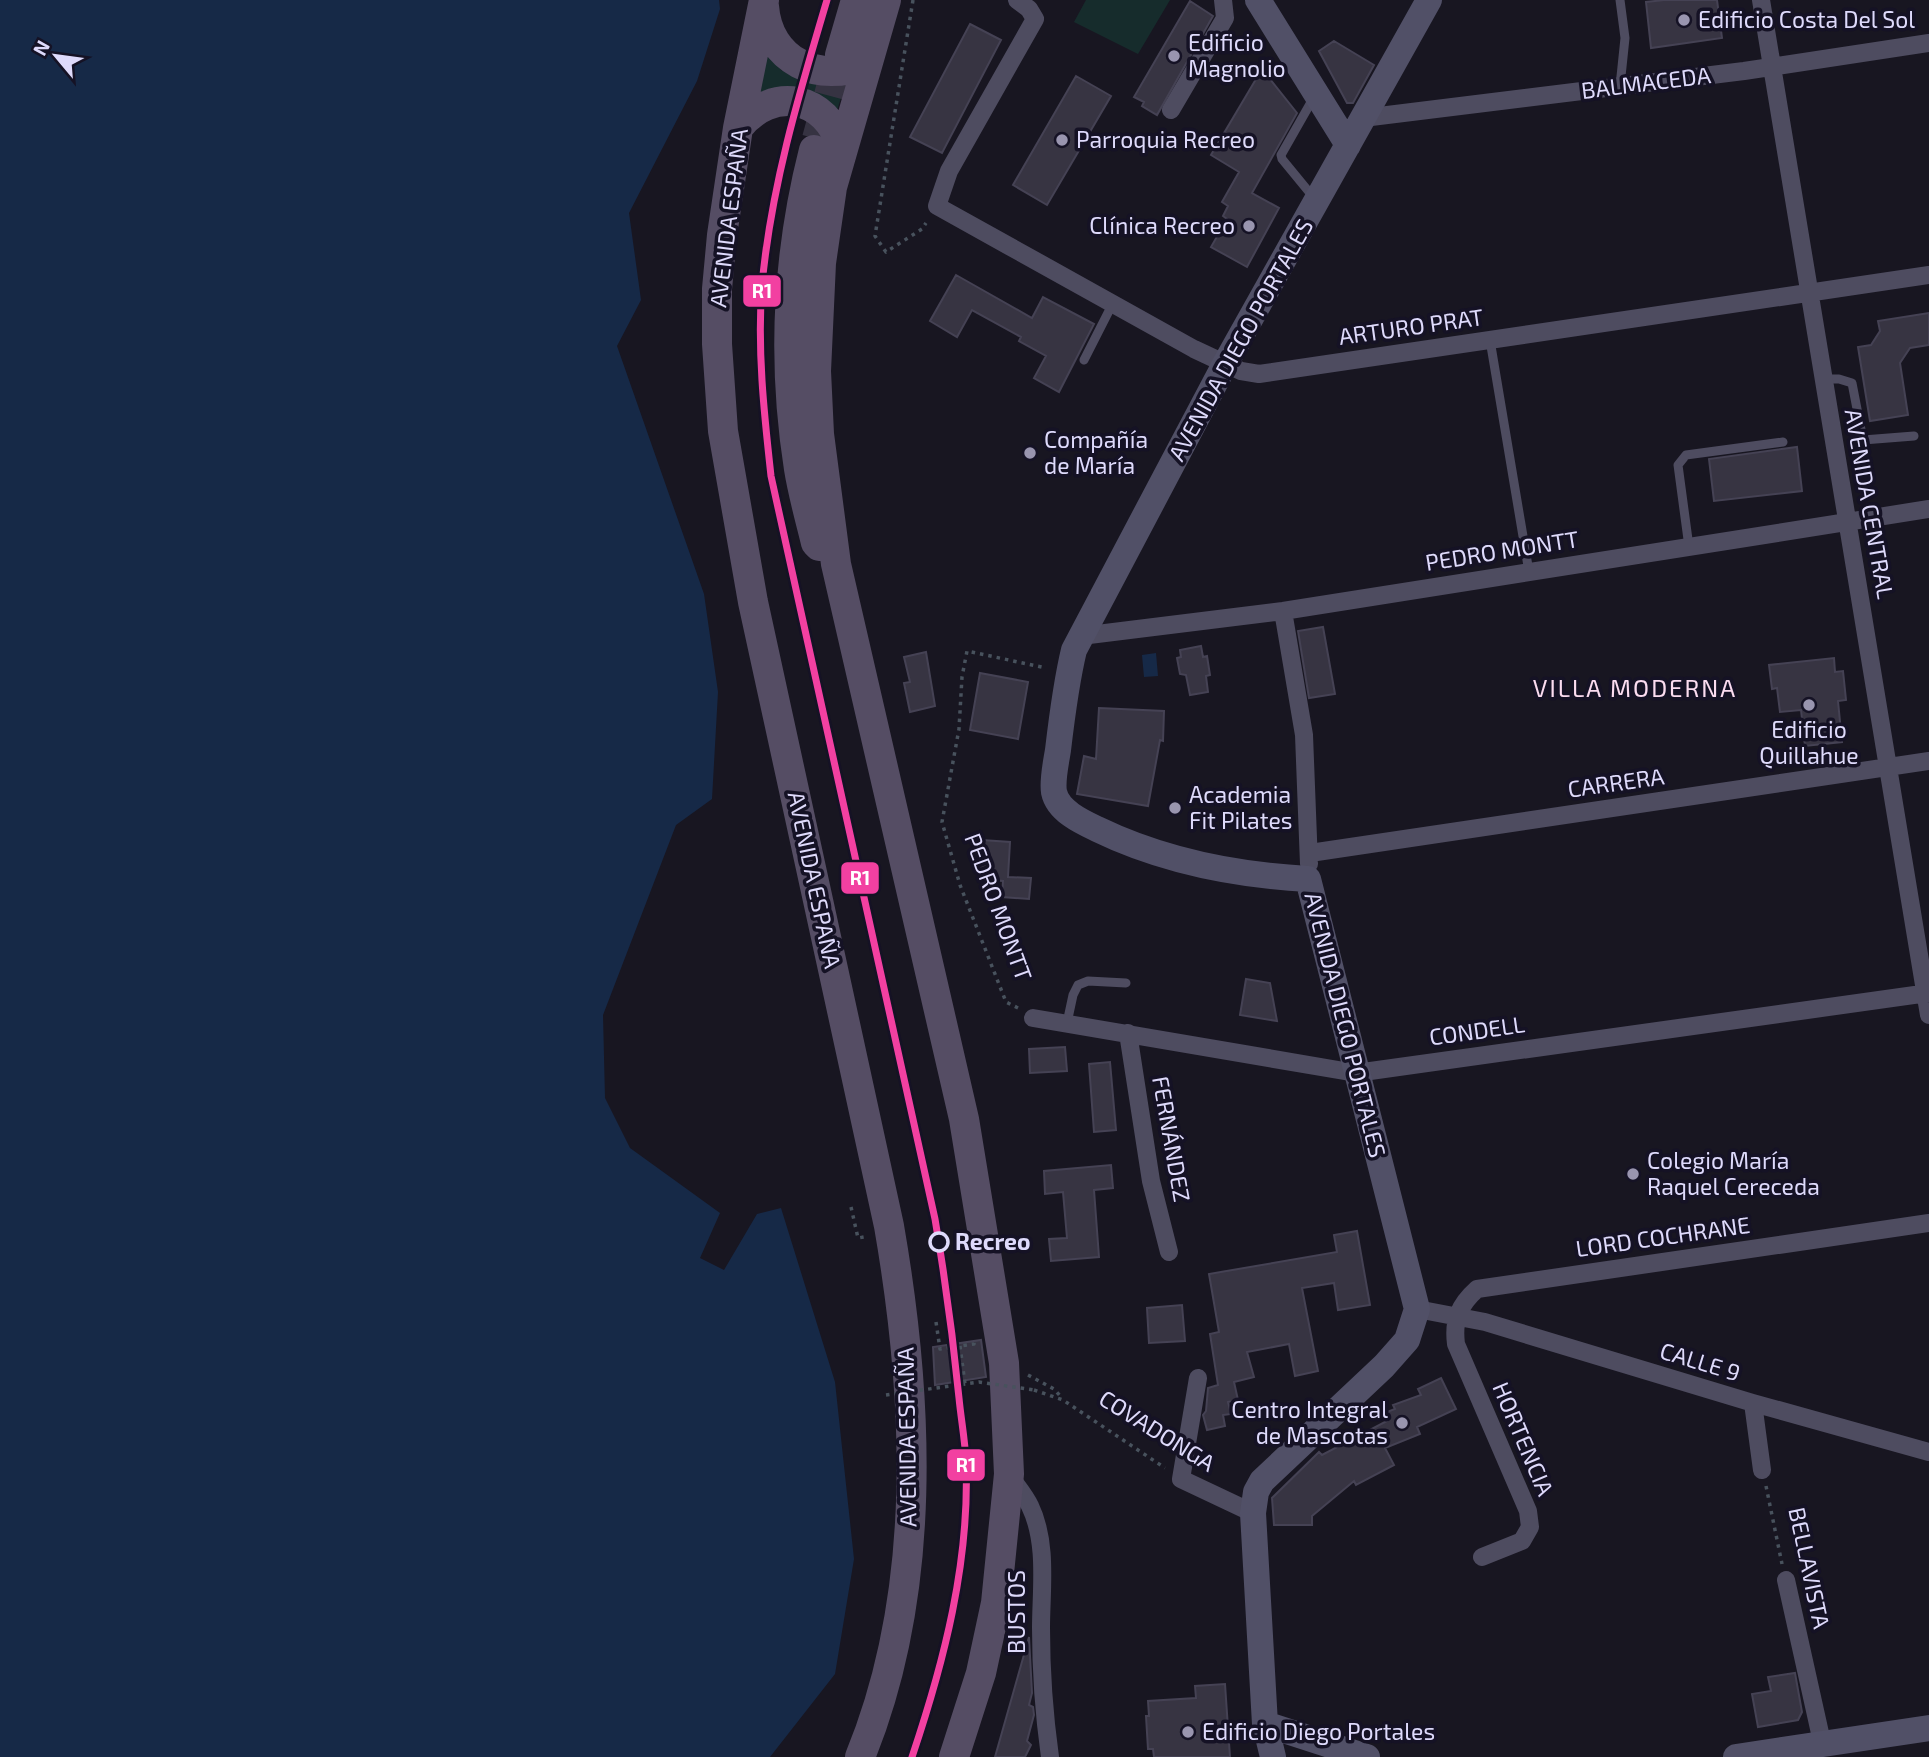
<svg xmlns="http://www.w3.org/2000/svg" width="1929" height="1757" viewBox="0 0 1929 1757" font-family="'Exo 2',sans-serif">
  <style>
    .green { fill: #162c2c }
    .water { fill: #162947 }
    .building { fill: #373442; stroke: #454254; stroke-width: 2 }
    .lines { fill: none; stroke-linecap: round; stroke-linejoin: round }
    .primary-tunnel { stroke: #363342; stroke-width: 30; stroke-dasharray: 30 15; stroke-linecap: butt }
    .path { stroke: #48525d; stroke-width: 3.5; stroke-dasharray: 3.5 5; stroke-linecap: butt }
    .lane { stroke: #4e4c60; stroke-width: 9 }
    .street { stroke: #4e4c60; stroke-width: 18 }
    .secondary { stroke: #515067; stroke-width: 26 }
    .primary { stroke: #554d64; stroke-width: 30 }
    .path-bridge { stroke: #48525d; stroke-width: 3.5; stroke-dasharray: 3.5 5; stroke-linecap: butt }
    .rail-1-casing { stroke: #151225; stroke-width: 12 }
    .rail-1 { stroke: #f240a1; stroke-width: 7 }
    .poi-dot { fill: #9995af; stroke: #151225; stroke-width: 2.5 }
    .stop-dot { fill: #151225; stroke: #dedafb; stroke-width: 3.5 }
    .labels { text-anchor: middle; stroke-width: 7; stroke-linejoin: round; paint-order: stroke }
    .poi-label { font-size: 23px; fill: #dedafb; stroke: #151225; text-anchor: start }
    .street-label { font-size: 23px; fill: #dedafb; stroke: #151225 }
    .stop-label { font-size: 23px; font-weight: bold; fill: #dedafb; stroke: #151225; text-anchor: start }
    .neighbourhood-label { font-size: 24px; letter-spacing: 2px; fill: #fbdcf0; stroke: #151225 }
    .line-badge { stroke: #151225; stroke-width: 2.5 }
    .badge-label { font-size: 19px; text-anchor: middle; font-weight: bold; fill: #fff }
  </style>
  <rect width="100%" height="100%" fill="#181621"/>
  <path class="green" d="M1086 0H1170L1138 54 1074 22Z
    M766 45 781 70 801 78 846 82 835 117 756 101Z"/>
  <path class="water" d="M0 0H719L720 9 697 81 629 213 641 300 617 346 704 594 718 692 712 799 676 825 603 1015 605 1098 630 1148 720 1213 700 1258 724 1270 757 1214 781 1208 835 1382 854 1559 835 1674 770 1757H0Z
    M1156 653 1158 676 1144 677 1142 655Z"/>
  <path class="building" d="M1664 0H1717L1722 38 1651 48 1646 2Z
    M1190 1 1213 16 1157 115 1142 106 1144 102 1134 97Z
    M970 24 1001 40 942 153 910 137Z
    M1334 41 1374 65 1353 103H1347L1319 51Z
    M1262 69 1297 113 1252 193 1279 208 1247 267 1211 247 1227 219 1223 216 1228 206 1222 202 1239 172 1211 155Z
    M1076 76 1111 96 1047 205 1013 185Z
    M956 275 1032 318 1043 297 1094 324 1059 392 1034 378 1046 356 1019 341 1021 337 972 310 957 337 930 321Z
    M1929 313V345L1910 348 1900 363 1908 415 1870 421 1858 347 1871 345 1880 331 1878 321Z
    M1797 447 1802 491 1714 501 1709 459Z
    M1323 627 1335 694 1309 698 1298 631Z
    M1201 646 1203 657 1207 656 1210 675 1206 676 1208 692 1190 695 1186 675 1180 674 1177 658 1181 657 1180 650Z
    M926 652 935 706 910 712 904 683 910 682 904 657Z
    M1834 658 1835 672 1843 671 1846 700 1838 701 1842 742 1805 746 1801 710 1780 712 1777 688 1772 689 1769 665Z
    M980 673 1028 682 1018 739 970 730Z
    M1099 708 1164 711 1163 741 1160 740 1148 806 1077 794 1084 756 1096 759Z
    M982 840 1010 842 1008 877 1031 878 1029 899 1002 897 1003 881 978 879Z
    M1246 979 1270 983 1277 1021 1240 1015Z
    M1065 1047 1067 1071 1030 1073 1029 1049Z
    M1110 1062 1116 1130 1094 1132 1089 1064Z
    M1111 1165 1113 1188 1094 1190 1099 1257 1051 1261 1049 1239 1067 1238 1063 1192 1045 1194 1044 1171Z
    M1357 1231 1370 1305 1338 1310 1334 1283 1302 1288 1318 1371 1295 1376 1289 1344 1247 1352 1254 1377 1234 1382 1238 1400 1228 1402 1231 1414 1223 1415 1225 1426 1207 1430 1203 1415 1206 1411 1208 1388 1218 1385 1210 1334 1219 1332 1209 1274 1337 1252 1334 1235Z
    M1182 1305 1185 1341 1149 1343 1147 1308Z
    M981 1340 986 1377 935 1385 933 1347Z
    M1441 1378 1456 1409 1417 1427 1420 1434 1385 1448 1394 1465 1356 1485 1354 1481 1312 1516V1525H1274L1272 1498 1319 1452 1322 1455 1387 1421 1384 1413 1395 1409 1393 1405 1421 1395 1418 1389Z
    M1029 1637 1032 1693 1029 1705 1033 1707 1034 1715 1027 1741 1031 1745 1025 1757H995Z
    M1795 1673 1802 1712 1798 1720 1758 1727 1752 1694 1771 1691 1768 1677Z
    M1225 1684 1230 1757H1154L1153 1749H1148L1146 1716H1149L1148 1701 1196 1698 1195 1686Z"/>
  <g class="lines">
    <path class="primary-tunnel" d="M817 139 840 55"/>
    <path class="path" d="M913 0 875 236 886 252 922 229 926 223
      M1018 1008 1006 1002 960 885 942 822 959 729 962 677 967 651 1046 668
      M851 1207 858 1238 864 1237
      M936 1322 940 1349 974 1344V1341
      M960 1346 965 1384
      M1028 1375 1054 1389 1062 1398
      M1034 1390 1063 1400 1165 1468
      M1766 1486 1782 1564"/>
    <path class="lane" d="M1620 86 1625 38 1620 0
      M1314 97 1281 155 1282 159 1314 198
      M1490 340 1529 572
      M1084 360 1113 303
      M1823 379H1839L1852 383 1863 440 1914 436
      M1689 547 1678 465 1686 455 1783 442
      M1067 1023 1073 995 1078 985 1088 981 1126 983"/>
    <path class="street" d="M1017 0 1029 9 1035 19 949 171 937 206 1194 349 1241 371 1259 374 1929 275
      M1761 0 1929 1015
      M1171 110 1225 18 1223 0
      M1363 118 1744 71 1929 43
      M1283 611 1304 735 1309 864
      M1081 636 1283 611 1929 509
      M1310 853 1929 761
      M1033 1018 1356 1073 1929 993
      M1128 1033 1151 1181 1169 1252
      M1417 1309 1485 1322 1753 1403 1929 1452
      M1198 1378 1181 1479 1253 1513
      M1753 1403 1762 1470
      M1009 1475C1016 1485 1025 1495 1030 1506 1048 1543 1041 1590 1041 1628 1041 1672 1044 1714 1050 1757
      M1482 1557 1522 1541 1530 1527 1528 1511 1456 1344C1453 1320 1459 1305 1477 1289L1929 1223
      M1786 1580 1822 1742"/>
    <path class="secondary" d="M1258 0 1348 145
      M1265 1724 1367 1757
      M1273 1757 1265 1724 1253 1513 1256 1492 1262 1481 1384 1366 1407 1340 1417 1309 1308 879C1235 875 1163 861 1097 829 1082 822 1058 811 1054 792 1052 780 1056 763 1058 750 1062 716 1066 683 1074 650L1225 364 1429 0
      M1736 1757 1929 1728"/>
    <path class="primary" d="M764 0 738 128 722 235 717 289V344L723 431 753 602 889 1226C919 1399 928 1591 860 1757
      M886 0 832 187 821 263 816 371 819 434 836 564 964 1119 1004 1363 1009 1474 996 1603 981 1673 954 1757
      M764 6C768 61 819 85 867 63
      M840 55 856 0
      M738 128C772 85 827 95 842 148
      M814 150C787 256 782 361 799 469 803 494 810 518 816 543L819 546"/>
    <path class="path-bridge" d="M886 1395 979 1382 1034 1390"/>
    <defs>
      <path id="rail-1" d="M827 0C799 94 771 187 762 285 757 348 764 413 771 476L935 1219C945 1278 953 1337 959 1398 961 1419 965 1440 966 1461 970 1562 944 1662 912 1757"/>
    </defs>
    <use href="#rail-1" class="rail-1-casing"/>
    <use href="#rail-1" class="rail-1"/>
  </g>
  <g class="poi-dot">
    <circle cx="1684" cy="20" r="7"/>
    <circle cx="1174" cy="56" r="7"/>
    <circle cx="1062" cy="140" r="7"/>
    <circle cx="1249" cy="226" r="7"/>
    <circle cx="1030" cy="453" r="7"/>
    <circle cx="1809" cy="705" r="7"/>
    <circle cx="1175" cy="808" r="7"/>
    <circle cx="1633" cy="1174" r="7"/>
    <circle cx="1402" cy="1423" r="7"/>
    <circle cx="1188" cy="1732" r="7"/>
  </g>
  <circle class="stop-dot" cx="939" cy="1242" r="9"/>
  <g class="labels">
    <g class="poi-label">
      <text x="1698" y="28">Edificio Costa Del Sol</text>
      <text x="1188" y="51">Edificio<tspan x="1188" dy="26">Magnolio</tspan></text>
      <text x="1076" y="148">Parroquia Recreo</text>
      <text x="1235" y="234" text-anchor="end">Clínica Recreo</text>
      <text x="1044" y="448">Compañía<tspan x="1044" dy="26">de María</tspan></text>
      <text x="1809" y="738" text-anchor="middle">Edificio<tspan x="1809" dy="26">Quillahue</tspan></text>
      <text x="1189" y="803">Academia<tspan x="1189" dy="26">Fit Pilates</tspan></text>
      <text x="1647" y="1169">Colegio María<tspan x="1647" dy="26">Raquel Cereceda</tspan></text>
      <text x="1388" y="1418" text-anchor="end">Centro Integral<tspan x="1388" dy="26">de Mascotas</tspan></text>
      <text x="1202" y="1740">Edificio Diego Portales</text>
    </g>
    <g class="street-label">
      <text transform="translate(1646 83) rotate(-7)" y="8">BALMACEDA</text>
      <text transform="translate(729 218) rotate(-83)" y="8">AVENIDA ESPAÑA</text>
      <text transform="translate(1411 327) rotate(-8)" y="8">ARTURO PRAT</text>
      <text transform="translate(1241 340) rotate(-61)" y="8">AVENIDA DIEGO PORTALES</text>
      <text transform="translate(1869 504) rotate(80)" y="8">AVENIDA CENTRAL</text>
      <text transform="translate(1502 551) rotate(-9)" y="8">PEDRO MONTT</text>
      <text transform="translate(1616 783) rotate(-8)" y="8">CARRERA</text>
      <text transform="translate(814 880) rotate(78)" y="8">AVENIDA ESPAÑA</text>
      <text transform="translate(998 907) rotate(70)" y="8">PEDRO MONTT</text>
      <text transform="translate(1345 1025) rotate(76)" y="8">AVENIDA DIEGO PORTALES</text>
      <text transform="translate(1477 1031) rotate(-8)" y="8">CONDELL</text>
      <text transform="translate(1171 1139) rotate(80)" y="8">FERNÁNDEZ</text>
      <text transform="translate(1663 1237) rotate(-8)" y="8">LORD COCHRANE</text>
      <text transform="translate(1700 1362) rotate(17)" y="8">CALLE 9</text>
      <text transform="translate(1157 1431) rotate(32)" y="8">COVADONGA</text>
      <text transform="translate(907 1437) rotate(-91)" y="8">AVENIDA ESPAÑA</text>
      <text transform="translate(1523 1439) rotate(67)" y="8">HORTENCIA</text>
      <text transform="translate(1809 1568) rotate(78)" y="8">BELLAVISTA</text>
      <text transform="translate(1017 1612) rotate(-90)" y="8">BUSTOS</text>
    </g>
    <g class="stop-label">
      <text x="955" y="1250">Recreo</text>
    </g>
    <g class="neighbourhood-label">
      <text x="1635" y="697">VILLA MODERNA</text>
    </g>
  </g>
  <g class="line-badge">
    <rect x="742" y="274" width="40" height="34" rx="7" fill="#f240a1"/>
    <rect x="840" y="861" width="40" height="34" rx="7" fill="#f240a1"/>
    <rect x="946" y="1448" width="40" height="34" rx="7" fill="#f240a1"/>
  </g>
  <g class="badge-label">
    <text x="762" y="298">R1</text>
    <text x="860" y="885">R1</text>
    <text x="966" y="1472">R1</text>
  </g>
  <g transform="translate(56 56) rotate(299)" stroke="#151225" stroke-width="5" paint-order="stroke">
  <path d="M0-5L12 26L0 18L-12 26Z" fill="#dedafb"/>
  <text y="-10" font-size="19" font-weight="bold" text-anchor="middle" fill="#dedafb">N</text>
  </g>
</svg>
